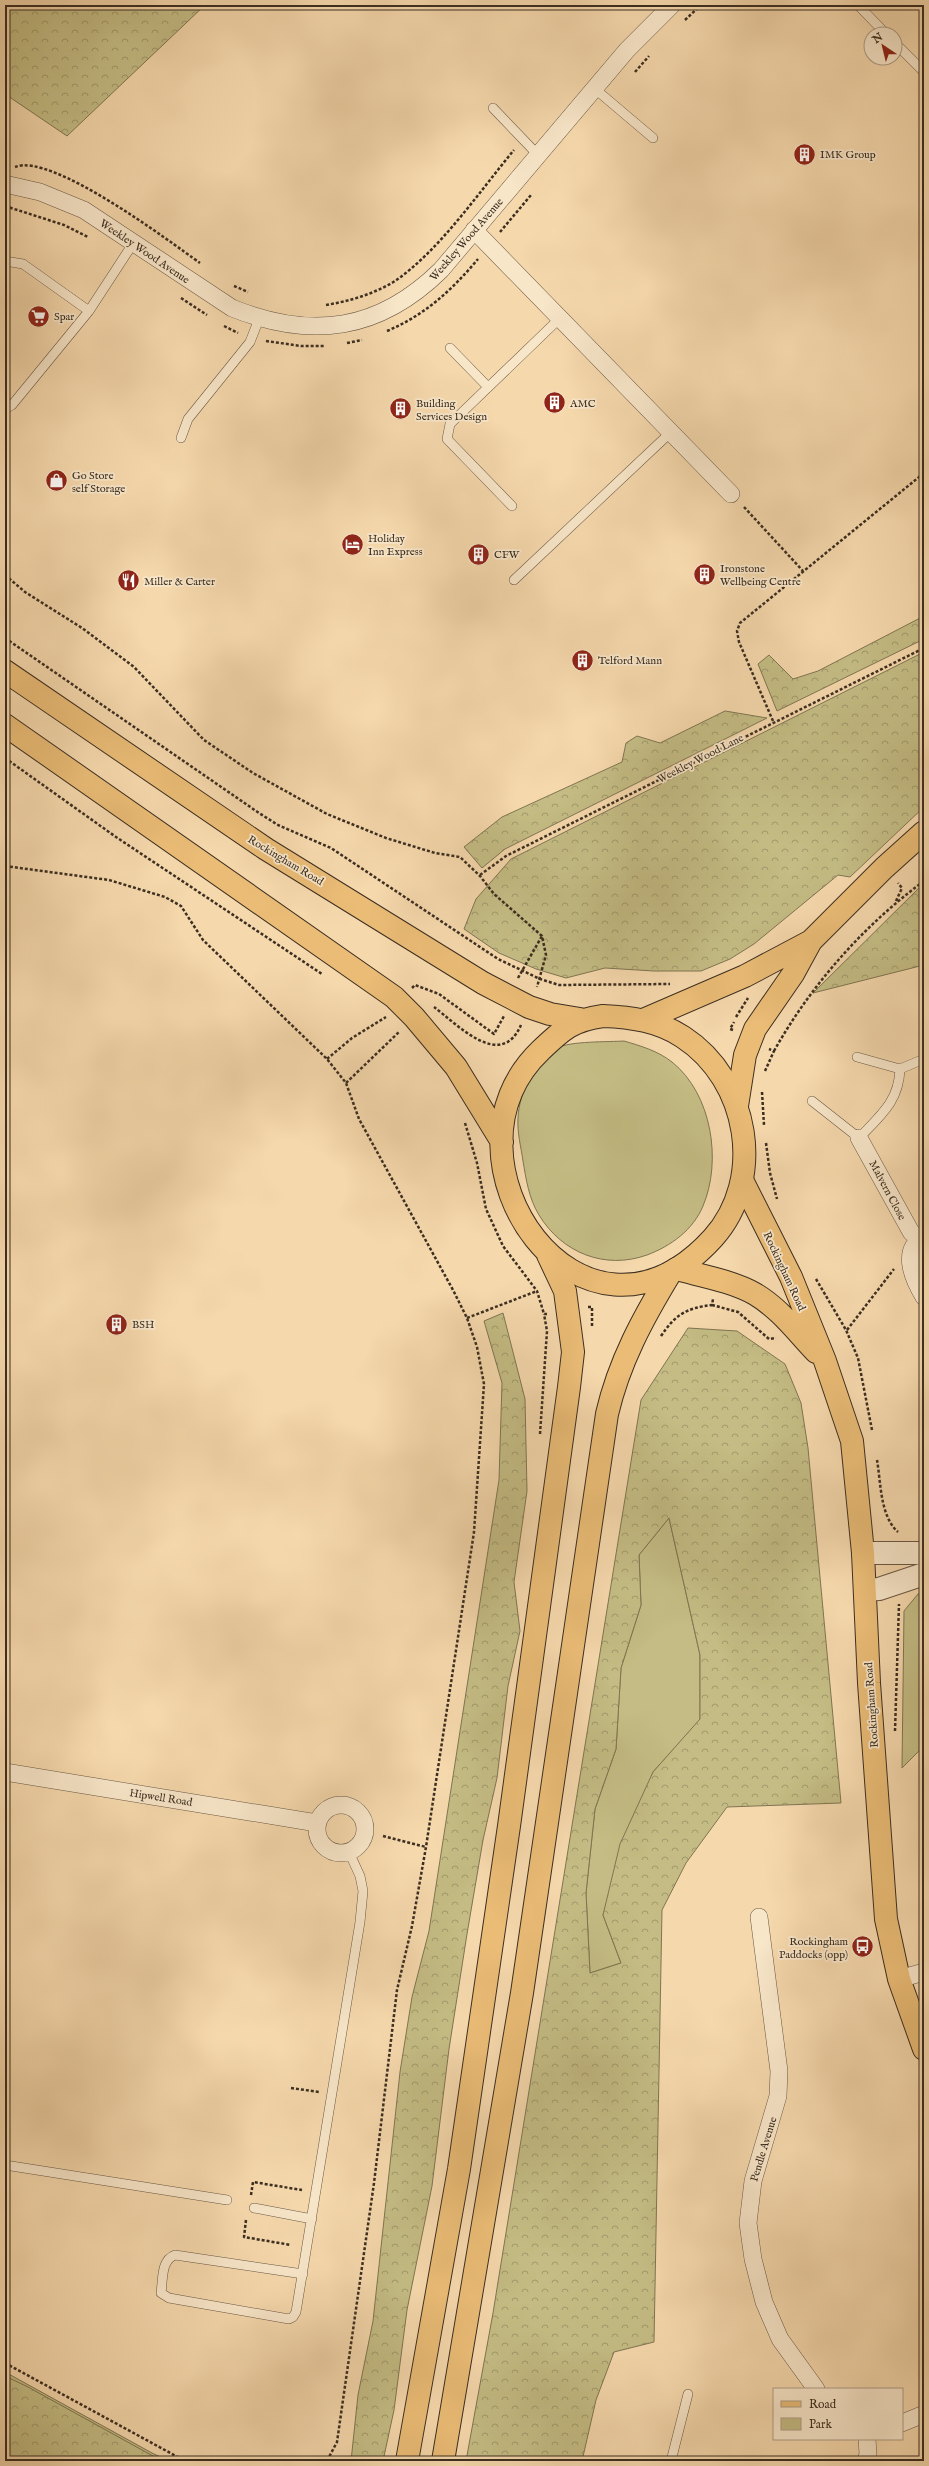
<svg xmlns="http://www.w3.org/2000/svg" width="929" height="2466" viewBox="0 0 929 2466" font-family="'IM FELL English',serif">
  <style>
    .green { fill: #c4bc84; stroke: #807552 }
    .forest { fill: url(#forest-crowns); stroke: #807552; fill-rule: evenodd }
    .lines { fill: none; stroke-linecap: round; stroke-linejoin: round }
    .service-casing { stroke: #6a5844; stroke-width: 10 }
    .minor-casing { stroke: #6a5844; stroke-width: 18 }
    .tertiary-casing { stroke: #6a5844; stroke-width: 24 }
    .primary-casing { stroke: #3c2e21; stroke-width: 24 }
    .trunk-casing { stroke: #3c2e21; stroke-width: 24 }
    .path { stroke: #3c2e21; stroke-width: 2.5; stroke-dasharray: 3 2; stroke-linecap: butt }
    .service { stroke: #f8e6c9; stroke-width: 9 }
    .minor { stroke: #f8e6c9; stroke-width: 17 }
    .tertiary { stroke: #f8e6c9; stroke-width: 22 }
    .primary { stroke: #eabc76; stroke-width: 22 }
    .trunk { stroke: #eabc76; stroke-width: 22 }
    .labels { text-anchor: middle; stroke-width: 3.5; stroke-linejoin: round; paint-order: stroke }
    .poi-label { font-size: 11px; fill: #3c2e21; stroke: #f8e6c9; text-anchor: start }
    .street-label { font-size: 11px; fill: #3c2e21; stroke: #f8e6c9 }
  </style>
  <defs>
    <pattern id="forest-crowns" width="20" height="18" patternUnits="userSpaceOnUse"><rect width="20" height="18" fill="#c4bc84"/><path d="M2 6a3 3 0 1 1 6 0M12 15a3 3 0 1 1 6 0" fill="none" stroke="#a0996c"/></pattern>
  </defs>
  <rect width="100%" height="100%" fill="#f5d8ac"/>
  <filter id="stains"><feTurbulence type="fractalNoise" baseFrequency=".005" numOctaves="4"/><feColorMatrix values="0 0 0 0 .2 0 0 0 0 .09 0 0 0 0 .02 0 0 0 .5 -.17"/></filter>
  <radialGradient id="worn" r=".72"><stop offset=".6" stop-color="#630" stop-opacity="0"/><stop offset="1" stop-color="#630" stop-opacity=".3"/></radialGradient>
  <path class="green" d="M624 1041C641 1046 658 1051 672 1062 712 1094 722 1161 703 1206 693 1230 671 1246 647 1255 605 1270 562 1253 539 1215 529 1199 526 1179 523 1161 521 1147 517 1132 518 1118 519 1091 536 1064 558 1048 568 1041 610 1042 624 1041Z
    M669 1518 700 1655V1720L653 1772 603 1915 621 1963 590 1973 586 1893 595 1809 616 1749 621 1668 641 1605 639 1555Z
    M924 1593V1738L919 1751 902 1768 904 1611 918 1594Z
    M5 2372 152 2453 169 2461H162L150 2455 5 2376Z"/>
  <path class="forest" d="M5 5H205L67 136 5 94Z
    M924 616V639L777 711 758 664 769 655 793 679 818 671Z
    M924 652V807L850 877 838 875 754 944 730 959 701 971H654L605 968 566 978 536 969 499 953 464 929 476 899 511 859Z
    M725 711 767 718 505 849 482 868 464 847 502 817 622 762 626 743 637 736 660 743Z
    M924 883V965L813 993Z
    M503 1313 525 1399 527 1491 514 1582 520 1631 508 1686 497 1778 483 1840 467 1934 449 2049 432 2186 407 2310 394 2410 383 2461H351L358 2395 373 2321 400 2072 412 1997 429 1931 499 1480 502 1383 484 1321Z
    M688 1328 737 1331 785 1364 801 1403 808 1448 841 1803 727 1807 686 1863 662 1910 654 2342 614 2352 596 2400 582 2461H466L493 2313 641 1400ZM669 1518 700 1655V1719L653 1772 620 1844 603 1915 621 1963 590 1973 586 1893 595 1809 616 1749 621 1668 641 1605 639 1555Z
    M5 2376 28 2387 162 2461H5Z"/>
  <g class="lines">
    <defs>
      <path id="service" d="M858 5 886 34
        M895 43 924 72
        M594 88 653 138
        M493 108 538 155
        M5 261 23 264 89 311
        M450 348 488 387
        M5 409 12 405 89 311 134 242
        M181 438 188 419 250 342 259 319
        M512 506 447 439 450 424 559 319
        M514 580 671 432
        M900 1069 924 1059
        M812 1101 859 1138C881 1115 899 1101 900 1069L857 1057
        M5 2165 227 2200
        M254 2208 312 2219
        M303 2274 175 2255C161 2260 163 2279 161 2293L169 2298 289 2319 293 2317 296 2312 360 1922 363 1891 360 1876 349 1852
        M671 2461 688 2394"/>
      <path id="minor" d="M5 184 40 192 84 210 232 308C312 340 379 331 441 270L627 50 672 5
        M474 230 731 494
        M859 1138 911 1232 919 1239
        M924 1237C900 1250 913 1279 924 1297
        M5 1772 317 1823
        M317 1829a24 24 0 1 1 48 0a24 24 0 1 1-48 0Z
        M759 1917 779 2071 778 2096 753 2181 748 2223 753 2259 764 2302 780 2339 816 2389
        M899 1979 924 1972
        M902 2423 924 2414
        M866 2461 868 2454 867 2439"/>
      <path id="tertiary" d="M863 1553H924
        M865 1590 879 1589 924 1574"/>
      <path id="primary" d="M643 1020 745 976 811 941
        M737 1106 745 1055 755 1029 793 974 811 941 884 868 924 832
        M743 1182 791 1277 825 1361 852 1441 863 1553 869 1683 886 1919 899 1979 924 2049
        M676 1269C702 1276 732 1281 755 1294 779 1308 797 1332 816 1352"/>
      <path id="trunk" d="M5 671 266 849 483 983 529 1007 550 1014 580 1019
        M5 725 394 997 414 1017 456 1067 502 1142
        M603 1016C631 1017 659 1021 683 1037 749 1080 766 1179 713 1238 582 1382 427 1158 541 1050 563 1029 573 1020 603 1016Z
        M407 2461 459 2169 509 1826 569 1387 573 1352 565 1291 548 1255
        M443 2461 522 1993 607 1414C619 1362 643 1318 671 1272"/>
    </defs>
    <use href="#service" class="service-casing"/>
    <use href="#minor" class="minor-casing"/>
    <use href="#tertiary" class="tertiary-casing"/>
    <use href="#primary" class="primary-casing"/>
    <use href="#trunk" class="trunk-casing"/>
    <path class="path" d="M685 20 701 5
      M635 72 649 56
      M15 167C51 152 169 241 200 263
      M5 206 64 225 88 237
      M500 232 531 195
      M234 286 248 292
      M181 298 207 315
      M326 305C350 301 374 294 395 281 440 250 479 192 514 150
      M224 326 238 333
      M387 331C425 315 452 290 478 259
      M266 341 301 346H324
      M347 343 362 340
      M744 507 803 571
      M5 575 25 592 82 628 134 667 204 740 253 773 327 814 386 838 435 853 460 857 480 876 494 894 542 936 546 955 537 987
      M5 638 259 813 278 825 331 848 498 959 540 979 559 985 670 984
      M773 721 739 642 737 631 740 623 924 473
      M5 758 116 837 322 974
      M5 866 109 880 165 897 181 906 203 940 327 1059 346 1083 359 1119 453 1290 467 1318 477 1347 484 1384 474 1532 426 1847 412 1926 397 1990 374 2183 337 2442 328 2459 322 2461
      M480 875 506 856 924 648
      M896 901 902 888 898 883
      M518 978 542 936
      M412 988 415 985 439 994 494 1034 504 1016
      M434 1007C458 1025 501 1071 521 1025
      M736 1017 748 998
      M733 1030 730 1029 734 1022
      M774 1051C811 985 863 926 924 881
      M327 1059 352 1038 386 1017
      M765 1071 774 1051 769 1049
      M346 1083 399 1032
      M762 1092 764 1125
      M465 1123 477 1163 486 1209 503 1246 537 1291 544 1314H547
      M766 1143 770 1173 777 1199
      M816 1279 846 1330 858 1358 872 1430
      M712 1305 738 1312 769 1339 776 1338
      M588 1307H592V1326
      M467 1318 537 1291
      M847 1330 894 1269
      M661 1336C675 1315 686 1308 712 1305L713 1299
      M540 1434 547 1331 544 1314
      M877 1460C881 1483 880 1516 898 1532
      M895 1731 899 1604
      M383 1836 426 1847
      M291 2088 319 2092
      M251 2195 253 2182 302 2190
      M246 2220 244 2237 291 2245
      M5 2363 185 2461"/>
    <use href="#service" class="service"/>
    <use href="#minor" class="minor"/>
    <use href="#tertiary" class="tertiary"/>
    <use href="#primary" class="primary"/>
    <use href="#trunk" class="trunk"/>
  </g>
  <defs>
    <symbol id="building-disc" viewBox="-11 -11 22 22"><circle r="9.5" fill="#8f2418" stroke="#f8e6c9"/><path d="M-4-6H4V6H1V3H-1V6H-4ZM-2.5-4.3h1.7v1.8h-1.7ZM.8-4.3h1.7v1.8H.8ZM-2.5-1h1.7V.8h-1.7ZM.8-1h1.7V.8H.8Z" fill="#fff"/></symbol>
    <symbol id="supermarket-disc" viewBox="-11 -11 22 22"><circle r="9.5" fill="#8f2418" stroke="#f8e6c9"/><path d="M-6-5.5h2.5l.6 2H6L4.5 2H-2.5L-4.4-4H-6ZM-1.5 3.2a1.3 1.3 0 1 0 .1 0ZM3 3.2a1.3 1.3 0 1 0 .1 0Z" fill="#fff"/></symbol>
    <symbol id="shop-disc" viewBox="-11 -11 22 22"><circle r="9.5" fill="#8f2418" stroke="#f8e6c9"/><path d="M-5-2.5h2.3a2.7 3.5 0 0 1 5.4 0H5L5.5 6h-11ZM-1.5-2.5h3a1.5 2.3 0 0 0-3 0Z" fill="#fff"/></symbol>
    <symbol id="hotel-disc" viewBox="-11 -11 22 22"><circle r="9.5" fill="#8f2418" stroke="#f8e6c9"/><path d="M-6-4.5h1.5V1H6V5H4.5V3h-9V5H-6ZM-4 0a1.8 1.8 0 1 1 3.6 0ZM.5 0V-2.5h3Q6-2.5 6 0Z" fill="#fff"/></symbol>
    <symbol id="restaurant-disc" viewBox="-11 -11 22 22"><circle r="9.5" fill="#8f2418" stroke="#f8e6c9"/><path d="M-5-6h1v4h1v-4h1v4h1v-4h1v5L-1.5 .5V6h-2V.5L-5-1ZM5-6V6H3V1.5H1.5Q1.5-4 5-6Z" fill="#fff"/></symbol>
    <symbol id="bus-disc" viewBox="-11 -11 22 22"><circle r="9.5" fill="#8f2418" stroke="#f8e6c9"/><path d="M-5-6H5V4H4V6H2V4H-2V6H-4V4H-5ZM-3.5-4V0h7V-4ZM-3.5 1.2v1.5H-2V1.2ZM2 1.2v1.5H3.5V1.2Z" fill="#fff"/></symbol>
  </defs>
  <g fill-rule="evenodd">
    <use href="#building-disc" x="792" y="142" width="25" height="25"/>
    <use href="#supermarket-disc" x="26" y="304" width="25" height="25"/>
    <use href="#building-disc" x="542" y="390" width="25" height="25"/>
    <use href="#building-disc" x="388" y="396" width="25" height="25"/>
    <use href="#shop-disc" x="44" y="468" width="25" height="25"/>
    <use href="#hotel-disc" x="340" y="532" width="25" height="25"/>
    <use href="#building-disc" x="466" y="542" width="25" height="25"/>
    <use href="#building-disc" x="692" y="562" width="25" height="25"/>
    <use href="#restaurant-disc" x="116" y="568" width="25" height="25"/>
    <use href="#building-disc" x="570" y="648" width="25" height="25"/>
    <use href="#building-disc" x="104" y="1312" width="25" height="25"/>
    <use href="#bus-disc" x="850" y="1934" width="25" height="25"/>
  </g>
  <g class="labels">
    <g class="poi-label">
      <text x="820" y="158">IMK Group</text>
      <text x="54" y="320">Spar</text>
      <text x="416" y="407">Building<tspan x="416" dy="13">Services Design</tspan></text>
      <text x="570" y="407">AMC</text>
      <text x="72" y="479">Go Store<tspan x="72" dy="13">self Storage</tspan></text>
      <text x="368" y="542">Holiday<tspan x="368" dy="13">Inn Express</tspan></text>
      <text x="494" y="558">CFW</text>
      <text x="720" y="572">Ironstone<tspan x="720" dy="13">Wellbeing Centre</tspan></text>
      <text x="144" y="585">Miller &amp; Carter</text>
      <text x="598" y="664">Telford Mann</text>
      <text x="132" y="1328">BSH</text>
      <text x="848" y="1945" text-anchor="end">Rockingham<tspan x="848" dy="13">Paddocks (opp)</tspan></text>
    </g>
    <g class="street-label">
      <text transform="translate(466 239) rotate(-49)" y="4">Weekley Wood Avenue</text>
      <text transform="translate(145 251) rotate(34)" y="4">Weekley Wood Avenue</text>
      <text transform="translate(700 758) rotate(-27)" y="4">Weekley Wood Lane</text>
      <text transform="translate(286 860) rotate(31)" y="4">Rockingham Road</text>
      <text transform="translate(888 1190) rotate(62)" y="4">Malvern Close</text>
      <text transform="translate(785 1271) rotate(65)" y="4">Rockingham Road</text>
      <text transform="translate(871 1705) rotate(-94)" y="4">Rockingham Road</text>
      <text transform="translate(161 1797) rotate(9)" y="4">Hipwell Road</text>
      <text transform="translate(763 2149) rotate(-73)" y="4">Pendle Avenue</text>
    </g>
  </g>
  <rect width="929" height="2466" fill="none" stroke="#f5d8ac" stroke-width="20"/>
  <rect x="6" y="6" width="917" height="2454" fill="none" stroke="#3c2e21" stroke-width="2"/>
  <rect x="10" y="10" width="909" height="2446" fill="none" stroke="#3c2e21"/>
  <rect x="773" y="2388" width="130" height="52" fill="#f8e6c9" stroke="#ad9c86"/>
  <rect x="781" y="2401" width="20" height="6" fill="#eabc76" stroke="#ad9c86"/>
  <text x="809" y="2408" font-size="12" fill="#3c2e21">Road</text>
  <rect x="781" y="2418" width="20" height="12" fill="#c4bc84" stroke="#ad9c86"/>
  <text x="809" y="2428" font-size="12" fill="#3c2e21">Park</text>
  <g transform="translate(883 46) rotate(325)"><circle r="19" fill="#f8e6c9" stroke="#ad9c86"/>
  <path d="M0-3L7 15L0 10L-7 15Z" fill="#8f2418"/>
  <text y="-6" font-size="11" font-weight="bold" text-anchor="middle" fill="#3c2e21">N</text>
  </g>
  <rect width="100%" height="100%" filter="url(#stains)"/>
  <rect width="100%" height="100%" fill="url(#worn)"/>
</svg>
